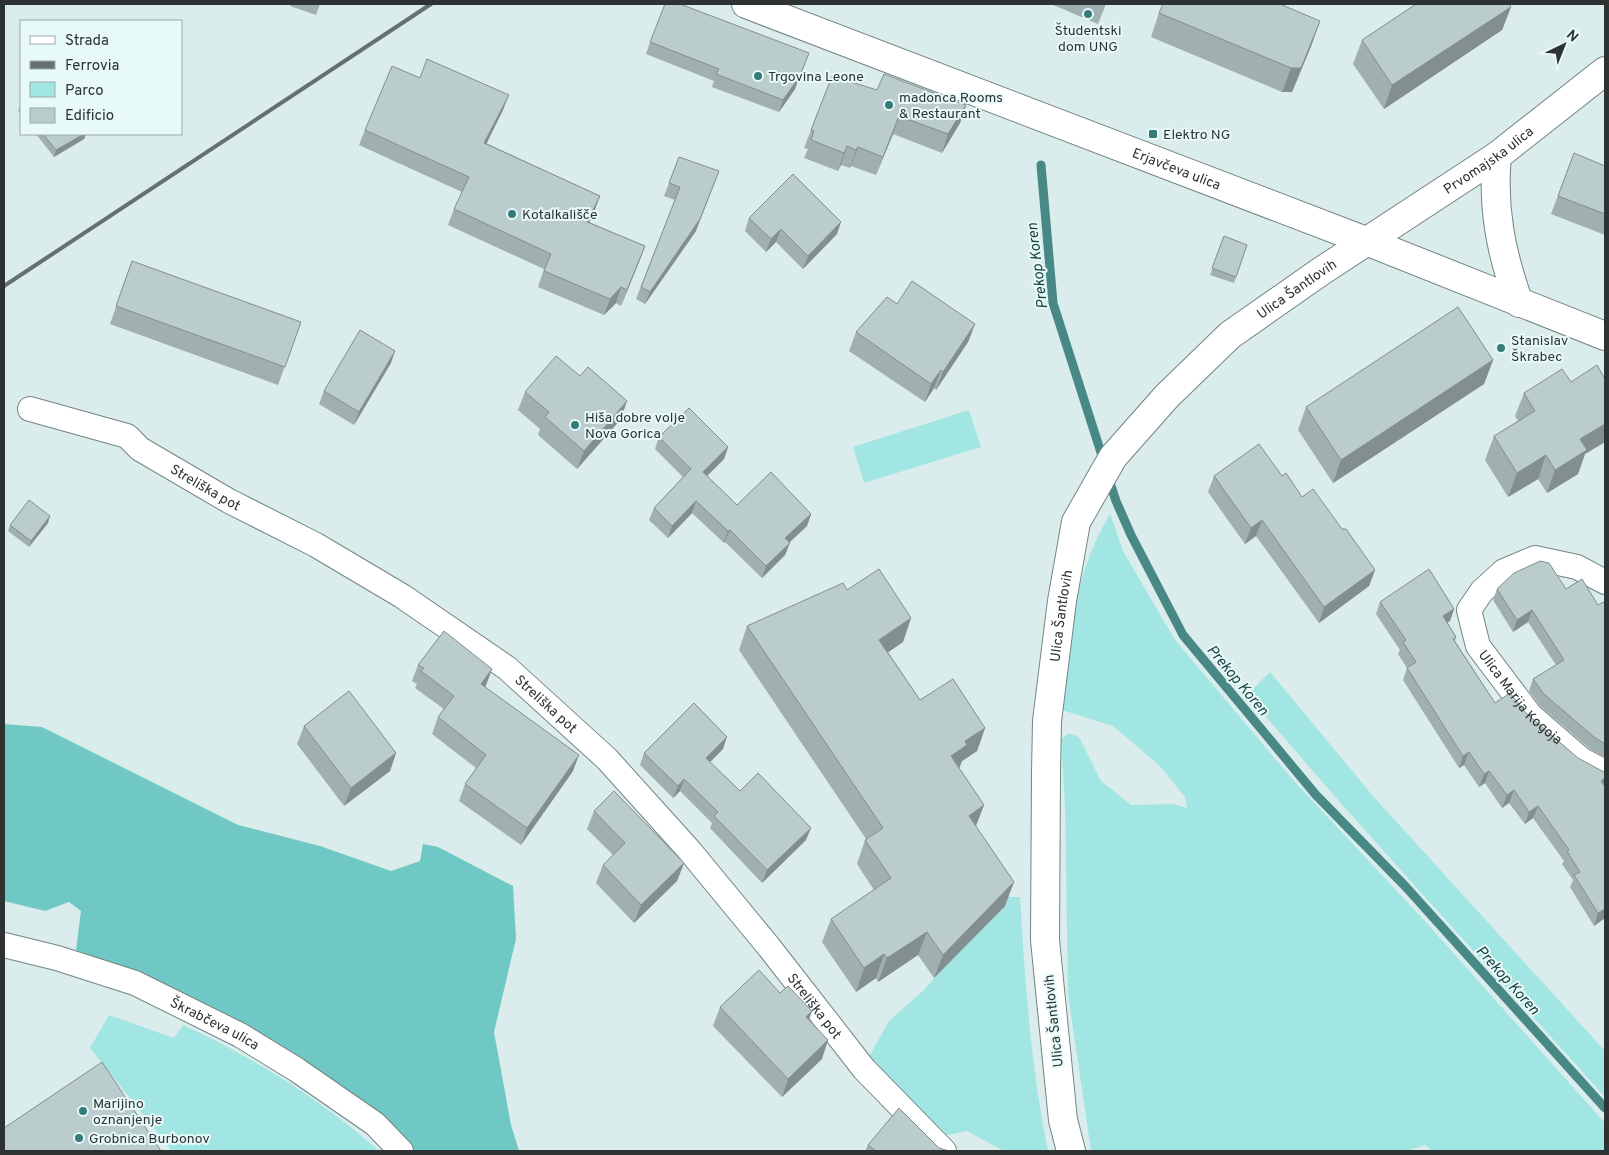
<svg xmlns="http://www.w3.org/2000/svg" width="1609" height="1155" viewBox="0 0 1609 1155" font-family="Overpass,sans-serif">
  <style>
    .green { fill: #a2e6e3 }
    .forest { fill: #70c8c4 }
    .lines { fill: none; stroke-linecap: round; stroke-linejoin: round }
    .stream { stroke: #488885; stroke-width: 9 }
    .street-casing { stroke: #738483; stroke-width: 26 }
    .secondary-casing { stroke: #738483; stroke-width: 30 }
    .street { stroke: #fff; stroke-width: 24 }
    .secondary { stroke: #fff; stroke-width: 28 }
    .rail { stroke: #66706f; stroke-width: 4 }
    .wall { fill: #a0afaf }
    .shaded-wall { fill: #828f8e }
    .building { fill: #bacccb; stroke: #828f8e }
    .poi-dot { fill: #337c7a; stroke: #e7faf9; stroke-width: 2 }
    .labels { text-anchor: middle; stroke-width: 4; stroke-linejoin: round; paint-order: stroke }
    .poi-label { font-size: 14px; fill: #2c3332; stroke: #e7faf9; text-anchor: start }
    .street-label { font-size: 14px; fill: #2c3332; stroke: #e7faf9 }
    .water-label { font-size: 15px; font-style: italic; fill: #1a4342; stroke: #e7faf9 }
  </style>
  <rect width="100%" height="100%" fill="#daeceb"/>
  <path class="green" d="M969 410 981 447 864 483 853 447Z
    M1110 514 1123 551 1175 640 1293 780 1422 918 1605 1123V1151H1432L1426 1145 1406 1151H1091L1068 994 1065 805 1061 739 1069 733 1079 737 1101 781 1131 805 1173 804 1187 808 1185 797 1159 765 1113 726 1062 710C1067 657 1070 605 1090 555 1095 541 1103 527 1110 514Z
    M1270 672 1373 796 1605 1051V1097L1345 808 1247 695Z
    M1006 897H1020C1025 982 1031 1068 1048 1151H1004L967 1131 947 1135 912 1103 869 1057 889 1021 924 990Z
    M109 1015 174 1038 183 1025C254 1058 321 1099 379 1151H172L90 1048Z"/>
  <path class="forest" d="M4 724 42 727 238 825 320 846 391 871 420 861 423 844 438 847 513 886 516 939 494 1032 511 1125 519 1151H415L251 1029 178 990 76 950 81 911 69 902 45 911 4 901Z"/>
  <g class="lines">
    <path class="stream" d="M1041 165 1053 303 1104 462
      M1108 477 1116 501 1131 535 1183 635 1316 795 1405 886 1605 1108"/>
    <defs>
      <g id="street">
        <path id="s1" d="M30 409 127 436 140 449 229 501 316 545 402 596 507 668 607 759 689 850 769 947 864 1069 944 1151"/>
        <path id="s2" d="M1605 582 1577 567 1535 558 1504 571 1482 591 1469 610 1478 646 1530 715 1582 760 1605 772"/>
        <path id="s3" d="M4 945 57 958 135 983 240 1035 297 1070 375 1124 401 1151"/>
      </g>
      <g id="secondary">
        <path id="s4" d="M746 4 1366 241 1605 336"/>
        <path d="M1497 156C1492 208 1501 253 1519 303"/>
        <path id="s5" d="M1071 1151 1063 1120 1045 940 1046 773 1047 721 1062 601 1076 522 1113 457 1167 396 1230 335 1320 272 1497 156 1605 71"/>
      </g>
    </defs>
    <use href="#street" class="street-casing"/>
    <use href="#secondary" class="secondary-casing"/>
    <use href="#street" class="street"/>
    <use href="#secondary" class="secondary"/>
    <path class="rail" d="M4 286 431 4"/>
  </g>
  <path class="wall" d="M291 4H320L316 15 290 6Z
    M1051 4H1106L1098 24Z
    M1511 7 1502 30 1384 109 1353 64 1362 40Z
    M1159 13 1312 44 1292 92H1282L1151 37Z
    M650 42 795 89 779 112 712 87 714 81 646 54Z
    M420 78 503 110 486 143 600 196 594 212 589 222 645 246 639 262 621 306 616 303 604 315 538 287 544 269 448 225 454 209 462 192 359 145 365 130Z
    M877 90 966 105 960 123 942 153 893 134 876 175 851 166 850 168 841 165 838 171 804 158 808 149 804 148 811 130Z
    M21 104V115L18 111Z
    M36 134H86L84 139 54 157Z
    M1574 153 1605 166V235L1551 214Z
    M679 157 696 231 645 304 636 299 675 200 664 196Z
    M749 218 837 234 803 269 776 242 766 252 745 231Z
    M1224 236 1247 245 1234 283 1210 275Z
    M132 261 301 322 278 385 110 324Z
    M897 304 975 324 968 342 936 390 934 388 925 402 849 351 856 332Z
    M1493 360 1484 384 1333 483 1298 430 1306 407Z
    M391 363 354 425 319 404 324 391Z
    M1605 379V442L1585 454 1578 474 1547 493 1538 479 1508 497 1485 460 1494 436 1518 421 1515 416 1524 393 1571 382Z
    M525 392 621 419 577 469 538 435 540 429 518 410Z
    M659 437 728 447 724 459 707 476 737 505 811 514 807 526 789 543 785 555 762 578 725 542 724 543 692 513 668 538 649 520 654 508 683 477 655 449Z
    M1214 476H1282L1302 497 1342 529 1375 570 1369 586 1319 623 1256 536 1245 544 1208 492Z
    M48 523 29 547 8 531 10 525Z
    M1497 589H1566L1598 605H1605V758L1590 749 1540 706 1529 691 1533 679 1556 665 1528 622 1513 632 1493 600Z
    M847 590 911 618 903 642 888 652 920 700 985 728 977 751 962 761 959 768 984 805 976 826 1005 906 934 978 918 955 878 982 876 978 856 992 822 942 831 919 874 890 857 864 865 840 866 839 739 650 747 626Z
    M1380 602 1454 609 1450 621 1447 623 1456 637 1455 641 1495 703 1605 918 1594 926 1570 887 1573 880 1562 864 1564 861 1533 818 1525 824 1509 803 1502 808 1485 783 1479 787 1464 765 1459 768 1403 680 1407 668 1398 654 1400 650 1376 614Z
    M418 665 492 669 486 685 485 687 573 771 521 845 459 801 465 784 476 768 432 734 438 717 444 709 415 688 417 684 412 681Z
    M304 726 396 753 390 771 344 806 297 744Z
    M723 749 710 762 740 791 806 840 762 883 710 828 712 823 680 791 673 798 640 765 644 753Z
    M594 811 684 863 677 881 634 923 596 883 603 865 613 855 587 829Z
    M780 993 812 1011 809 1020 822 1059 782 1097 713 1026 720 1007Z
    M868 1145 939 1148 949 1151H865Z"/>
  <path class="shaded-wall" d="M1511 7 1502 30 1384 109 1392 85Z
    M1320 21 1312 44 1292 92H1282L1291 68Z
    M809 53 795 89 779 112 783 100Z
    M509 95 503 110 479 159 484 143Z
    M966 105 960 123 942 153 948 134Z
    M899 116 893 134 876 175 883 157Z
    M84 134H86L84 139 54 157 56 150Z
    M847 146 841 165 838 171 844 153Z
    M858 147 851 166 850 168 856 150Z
    M719 171 696 231 645 304 650 292Z
    M600 196 594 212 582 238 587 222Z
    M841 222 837 234 803 269 808 256Z
    M781 229 776 242 766 252 771 239Z
    M645 246 639 262 621 306 627 290Z
    M621 287 616 303 604 315 610 299Z
    M975 324 968 342 936 390 943 372Z
    M395 351 391 363 354 425 359 412Z
    M1493 360 1484 384 1333 483 1341 460Z
    M941 370 934 388 925 402 931 384Z
    M627 401 621 419 577 469 584 451Z
    M1605 424V442L1585 454 1578 474 1547 493 1555 470 1580 439Z
    M728 447 724 459 699 484 703 472Z
    M1546 455 1538 479 1508 497 1517 473Z
    M696 501 692 513 668 538 672 526Z
    M811 514 807 526 781 550 785 538Z
    M50 516 48 523 29 547 31 541Z
    M1262 520 1256 536 1245 544 1251 528Z
    M730 530 725 542 724 543 728 531Z
    M790 543 785 555 762 578 766 566Z
    M1375 570 1369 586 1319 623 1324 607Z
    M1454 609 1450 621 1438 628 1443 616Z
    M1532 610 1528 622 1513 632 1517 620Z
    M911 618 903 642 871 664 879 640Z
    M492 669 486 685 475 700 481 684Z
    M985 728 977 751 962 761 959 769 951 756 965 741Z
    M727 737 723 749 702 770 706 758Z
    M1469 752 1464 765 1459 768 1463 756Z
    M396 753 390 771 344 806 351 788Z
    M579 755 573 771 521 845 527 828Z
    M1489 771 1485 783 1479 787 1484 774Z
    M1605 778V788L1601 781Z
    M684 779 680 791 673 798 678 786Z
    M1514 790 1509 803 1502 808 1507 795Z
    M984 805 975 828 969 816Z
    M1538 806 1533 818 1525 824 1529 812Z
    M811 828 806 840 762 883 767 870Z
    M684 863 677 881 634 923 641 905Z
    M1014 882 1005 906 934 978 943 955Z
    M1605 909V918L1594 926 1598 913Z
    M927 932 918 955 878 982 887 958Z
    M884 954 876 978 856 992 864 968Z
    M812 1011 805 1029 806 1017Z
    M828 1040 822 1059 782 1097 788 1079Z"/>
  <path class="building" d="M665 4H680L809 53 800 76 783 100 716 74 719 69 650 42Z
    M1163 4H1280L1320 21 1301 68H1291L1159 13Z
    M1416 4H1509L1511 7 1392 85 1362 40Z
    M427 59 509 95 484 143 600 196 587 222 645 246 627 290 621 287 610 299 544 271 551 254 454 209 469 177 365 130 392 66 420 78Z
    M884 74 966 105 948 134 899 116 883 157 858 147 856 150 847 146 844 153 811 140 814 131 811 130 832 76 877 90Z
    M43 134H84L56 150Z
    M1574 153 1605 166V214L1558 196Z
    M679 157 719 171 700 219 650 292 641 287 680 187 669 183Z
    M793 174 841 222 808 256 781 229 771 239 749 218Z
    M1224 236 1247 245 1236 277 1212 268Z
    M132 261 301 322 285 367 116 306Z
    M912 281 975 324 943 372 941 370 931 384 856 332 887 297 897 304Z
    M1458 307 1493 360 1341 460 1306 407Z
    M360 330 395 351 359 412 324 391Z
    M556 356 580 376 588 367 627 401 584 451 545 417 549 412 525 392Z
    M1597 365 1605 379V424L1580 439 1587 450 1555 470 1546 455 1517 473 1494 436 1535 411 1524 393 1562 369 1571 382Z
    M689 408 728 447 703 472 737 505 771 472 811 514 785 538 790 543 766 566 730 530 728 531 696 501 672 526 654 508 691 469 659 437Z
    M1259 444 1282 476 1286 473 1302 497 1313 489 1342 529H1346L1375 570 1324 607 1262 520 1251 528 1214 476Z
    M29 500 50 516 31 541 10 525Z
    M1540 561 1549 563 1566 589 1582 579 1598 605 1603 602 1605 605V744L1594 737 1544 694 1533 679 1564 660 1532 610 1517 620 1497 589 1514 573Z
    M879 569 911 618 879 640 920 700 953 679 985 728 965 741 967 745 951 756 984 805 969 816 1014 882 943 955 927 932 887 958 884 954 864 968 831 919 891 878 865 840 883 828 747 626 843 583 847 590Z
    M1429 569 1454 609 1443 616 1456 637 1453 639 1495 703 1510 693 1526 713 1578 758 1604 772H1605V778L1601 781 1605 787V909L1598 913 1574 875 1580 872 1567 851 1569 850 1538 806 1529 812 1514 790 1507 795 1489 771 1484 774 1469 752 1463 756 1407 668 1416 662 1403 642 1406 640 1380 602Z
    M444 631 492 669 481 684 579 755 527 828 465 784 486 755 438 717 454 696 421 671 424 668 418 665Z
    M349 691 396 753 351 788 304 726Z
    M694 703 727 737 706 758 740 791 758 773 811 828 767 870 714 816 718 812 684 779 678 786 644 753Z
    M614 791 684 863 641 905 603 865 625 843 594 811Z
    M759 970 780 993 788 986 812 1011 806 1017 828 1040 788 1079 720 1007Z
    M102 1062 161 1151H4V1128Z
    M899 1108 939 1148 949 1151H876L868 1145Z"/>
  <g class="poi-dot">
    <circle cx="1088" cy="14" r="5"/>
    <circle cx="758" cy="76" r="5"/>
    <circle cx="889" cy="105" r="5"/>
    <rect x="1148" y="129" width="10" height="10" rx="2.5"/>
    <circle cx="512" cy="214" r="5"/>
    <circle cx="1501" cy="348" r="5"/>
    <circle cx="575" cy="425" r="5"/>
    <circle cx="83" cy="1111" r="5"/>
    <circle cx="79" cy="1138" r="5"/>
  </g>
  <g class="labels">
    <g class="poi-label">
      <text x="1088" y="35" text-anchor="middle">Študentski<tspan x="1088" dy="16">dom UNG</tspan></text>
      <text x="768" y="81">Trgovina Leone</text>
      <text x="899" y="102">madonca Rooms<tspan x="899" dy="16">&amp; Restaurant</tspan></text>
      <text x="1163" y="139">Elektro NG</text>
      <text x="522" y="219">Kotalkališče</text>
      <text x="1511" y="345">Stanislav<tspan x="1511" dy="16">Škrabec</tspan></text>
      <text x="585" y="422">Hiša dobre volje<tspan x="585" dy="16">Nova Gorica</tspan></text>
      <text x="93" y="1108">Marijino<tspan x="93" dy="16">oznanjenje</tspan></text>
      <text x="89" y="1143">Grobnica Burbonov</text>
    </g>
    <g class="street-label">
      <text dy="5" stroke="none"><textPath href="#s5" startOffset="1189">Prvomajska ulica</textPath></text>
      <text dy="5" stroke="none"><textPath href="#s4" startOffset="461">Erjavčeva ulica</textPath></text>
      <text dy="5" stroke="none"><textPath href="#s5" startOffset="958">Ulica Šantlovih</textPath></text>
      <text dy="5" stroke="none"><textPath href="#s1" startOffset="195">Streliška pot</textPath></text>
      <text dy="5" stroke="none"><textPath href="#s5" startOffset="538">Ulica Šantlovih</textPath></text>
      <text dy="5" stroke="none"><textPath href="#s2" startOffset="265">Ulica Marija Kogoja</textPath></text>
      <text dy="5" stroke="none"><textPath href="#s1" startOffset="600">Streliška pot</textPath></text>
      <text dy="5" stroke="none"><textPath href="#s1" startOffset="1005">Streliška pot</textPath></text>
      <text transform="translate(1053 1021) rotate(-96)" y="5">Ulica Šantlovih</text>
      <text dy="5" stroke="none"><textPath href="#s3" startOffset="226">Škrabčeva ulica</textPath></text>
    </g>
    <g class="water-label">
      <text transform="translate(1037 266) rotate(-97)" y="5">Prekop Koren</text>
      <text transform="translate(1238 680) rotate(50)" y="5">Prekop Koren</text>
      <text transform="translate(1508 980) rotate(48)" y="5">Prekop Koren</text>
    </g>
  </g>
  <rect width="1609" height="1155" fill="none" stroke="#2c3332" stroke-width="10"/>
  <rect x="20" y="20" width="162" height="115" fill="#e7faf9" stroke="#9caaa9"/>
  <rect x="30" y="36" width="25" height="8" fill="#ffffff" stroke="#9caaa9"/>
  <text x="65" y="45" font-size="15" fill="#2c3332">Strada</text>
  <rect x="30" y="61" width="25" height="8" fill="#66706f" stroke="#9caaa9"/>
  <text x="65" y="70" font-size="15" fill="#2c3332">Ferrovia</text>
  <rect x="30" y="82" width="25" height="15" fill="#a2e6e3" stroke="#9caaa9"/>
  <text x="65" y="95" font-size="15" fill="#2c3332">Parco</text>
  <rect x="30" y="108" width="25" height="15" fill="#bacccb" stroke="#9caaa9"/>
  <text x="65" y="120" font-size="15" fill="#2c3332">Edificio</text>
  <g transform="translate(1564 45) rotate(43)" stroke="#e7faf9" stroke-width="4" paint-order="stroke">
  <path d="M0-4L9 19L0 12L-9 19Z" fill="#2c3332"/>
  <text y="-8" font-size="14" font-weight="bold" text-anchor="middle" fill="#2c3332">N</text>
  </g>
</svg>
